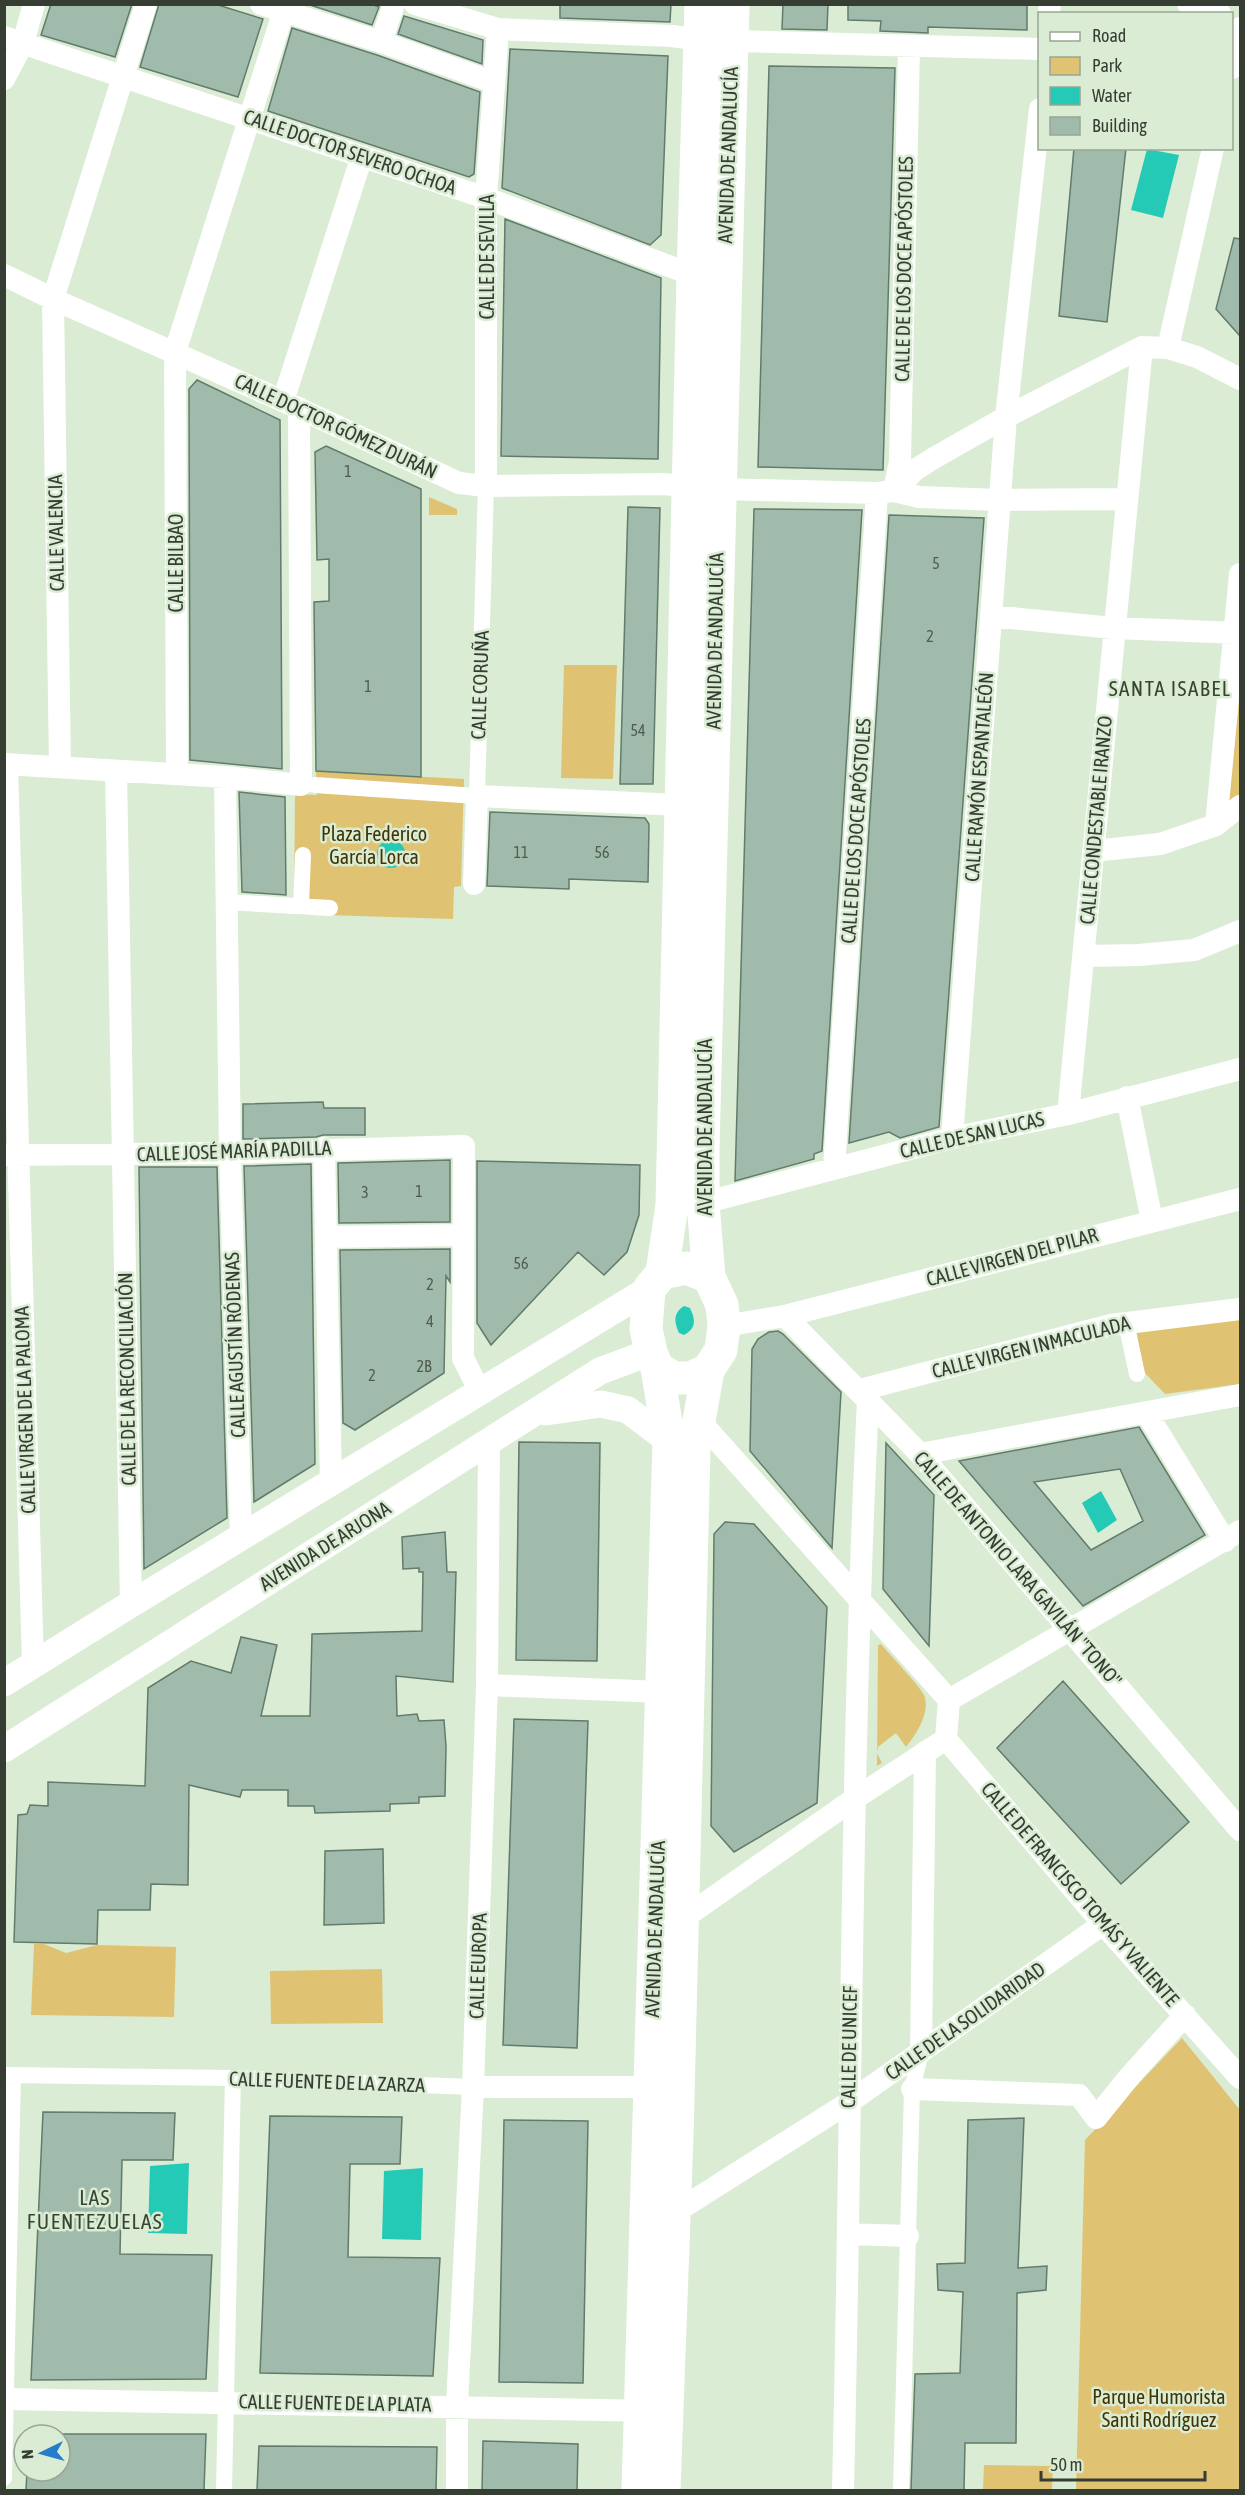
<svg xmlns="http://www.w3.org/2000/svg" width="1245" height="2495" viewBox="0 0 1245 2495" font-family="'Asap Condensed',sans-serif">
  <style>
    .green { fill: #dfc373 }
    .water { fill: #24cab5 }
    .building { fill: #a0bbab; stroke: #627b6c; stroke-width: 1.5; fill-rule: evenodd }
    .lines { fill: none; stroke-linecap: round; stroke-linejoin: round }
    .pedestrian { stroke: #fff; stroke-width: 16 }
    .minor { stroke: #fff; stroke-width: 22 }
    .tertiary { stroke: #fff; stroke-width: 27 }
    .primary { stroke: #fff; stroke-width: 33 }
    .labels { text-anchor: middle; stroke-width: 5; stroke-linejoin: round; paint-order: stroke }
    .number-label { font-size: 16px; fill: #505c51 }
    .street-label { font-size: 20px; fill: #363d33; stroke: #daecd3 }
    .park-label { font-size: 20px; fill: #433406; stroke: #daecd3 }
    .neighbourhood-label { font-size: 21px; letter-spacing: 1.5px; fill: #374430; stroke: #daecd3 }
  </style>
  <rect width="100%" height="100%" fill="#daecd3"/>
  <path class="green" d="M429 497 457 509V515H429Z
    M1240 648V796L1217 817Z
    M564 665H617L613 779 561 778Z
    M316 771 464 779 461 886 454 887 453 919 294 914 295 794 317 795Z
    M1240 1315V1384L1165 1394 1144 1372 1136 1330Z
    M881 1644C890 1655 919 1685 924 1695 931 1712 916 1735 906 1747L896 1733 878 1747 877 1753 882 1763 877 1766 878 1645Z
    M34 1944H44L66 1953 97 1945 176 1947 174 2017 31 2015Z
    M382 1969 383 2023 271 2024 270 1971Z
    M1182 2038 1240 2110V2490H1076L1085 2140Z
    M984 2465 1053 2466 1052 2490H983Z"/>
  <path class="water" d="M1147 149 1179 155 1163 218 1131 210Z
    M377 854a14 14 0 1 1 28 0a14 14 0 1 1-28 0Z
    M684 1306 690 1308C696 1320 696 1329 684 1335L679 1333C674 1322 673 1313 684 1306Z
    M1101 1491 1117 1520 1098 1533 1082 1503Z
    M189 2163 187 2234 148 2233 150 2166Z
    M423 2168 421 2240 382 2239 384 2171Z"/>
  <path class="building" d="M51 4H132L115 57 41 35Z
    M159 4H215L263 19 238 97 140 67Z
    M307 4H371L379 7 372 25Z
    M560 4H671L670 22 560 18Z
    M783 4H828L827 30 782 29Z
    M848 4H1027V30L928 27V33L880 31 881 21 848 20Z
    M404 16 483 40 482 64 398 34Z
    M292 28 377 55 480 92 474 174 469 177 268 111Z
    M510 49 668 56 661 235 650 245 502 188Z
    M769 66 895 68 883 470 758 467Z
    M1074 148H1126L1107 322 1059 316Z
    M505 219 661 278 658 459 501 456Z
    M1234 238 1240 239V336L1216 309Z
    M197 380 280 420 282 769 190 760 189 389Z
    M326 446 421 489V777L316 771 314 602 329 601V559L317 560 315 452Z
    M628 507 660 508 653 784H620Z
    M754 509 862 510 822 1151 814 1154V1159L735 1181Z
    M889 515 984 518 939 1127 900 1138 889 1132 849 1143Z
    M239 792 285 797 286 895 242 892Z
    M490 812 645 818 649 824 648 882 569 879V889L487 886Z
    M323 1102 324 1108H365V1135H323L316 1137 243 1139V1104Z
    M450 1160V1222L339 1223 338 1163Z
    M477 1161 640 1165 639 1215 627 1252 604 1275 578 1252 491 1345 477 1323Z
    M311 1164 315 1464 254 1502 244 1166Z
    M139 1167H217L227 1518 144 1569Z
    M450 1249V1282L446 1276 444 1373 355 1430 343 1423 340 1250Z
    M778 1331 783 1334 841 1392 832 1548 750 1451 752 1349 758 1339 769 1332Z
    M1139 1427 1205 1535 1083 1606 959 1461ZM1120 1469 1143 1521 1091 1550 1034 1482Z
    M519 1442 600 1443 597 1661 516 1660Z
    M886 1443 934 1495 929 1646 883 1589Z
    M725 1522 754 1524 827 1607 817 1803 734 1852 711 1826 714 1534Z
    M445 1532 447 1572H456L453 1682 396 1676 397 1716 417 1714 419 1721 444 1720 446 1746 445 1796 419 1797V1803L390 1804V1811L315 1813 314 1806H288V1790H242L240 1797 189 1785 188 1885 151 1884 150 1910H98L97 1944 14 1942 18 1815 27 1814 30 1805 48 1806V1782L145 1786 148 1688 191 1661 231 1673 241 1637 277 1645 261 1716H310L312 1634 422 1631 423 1572H419V1568L403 1569 402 1537Z
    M1063 1681 1189 1822 1121 1884 997 1748Z
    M514 1719 588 1721 577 2048 503 2045Z
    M383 1849 384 1923 324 1925 325 1851Z
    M43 2112 175 2113 173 2160H122L120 2254 212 2255 206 2379 31 2380Z
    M270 2116 402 2117 400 2164H350L348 2257 440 2258 433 2376 260 2373Z
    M1024 2118 1018 2268 1047 2266 1046 2290 1017 2293 1016 2443H965L964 2490H911L915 2374 960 2373 963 2292 938 2290 937 2264 965 2263 968 2120Z
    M504 2120 588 2121 583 2383 499 2382Z
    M60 2434H206L204 2490H26L27 2471H60Z
    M483 2441 578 2444 577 2490H482Z
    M259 2446 437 2447 436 2490H257Z"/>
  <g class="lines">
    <path class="pedestrian" d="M315 785 477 796 486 486
      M226 902 330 908
      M301 906 303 855
      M1126 1323 1137 1374
      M4 2075 233 2078 473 2087
      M4 2478 13 2075
      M224 2490 233 2078
      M901 2490 912 2089 921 2052"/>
    <path class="minor" d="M261 4 381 42 493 82
      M415 4 498 29 672 36 700 40 1040 49
      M1188 4 1220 14
      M1049 14 1050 4
      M4 37 486 198 693 275
      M381 42 394 4
      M909 47 900 461 894 491 919 497 999 500 1126 499
      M1232 68 1240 28
      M4 79 23 43 34 4
      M4 275 53 299 283 401 459 483 486 486 662 484 719 489 877 493 894 491 915 470 934 458 1006 417 1142 347 1168 348 1197 357 1240 379
      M1168 348 1213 148
      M283 401 362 156
      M486 486V198L498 29
      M991 616 1113 628 1240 633
      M4 764 225 777 301 785 299 408
      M7 764 33 1664
      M60 767 53 299 146 4
      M116 771 131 1604
      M177 774 175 352 286 4
      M225 777 230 1153 241 1537
      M1216 825 1240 574
      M1093 851 1160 844 1216 825 1240 806
      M474 884 477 796 680 805
      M1083 956 1139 955 1194 950 1240 931
      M1127 1097 1152 1221
      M1068 1114 1142 347
      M952 1138 1006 417 1040 109
      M324 1148 331 1482
      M4 1155 230 1153 464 1146 463 1358 480 1392
      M834 1168 877 493
      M703 1203 952 1138 1068 1114 1240 1069
      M327 1237 463 1235
      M785 1316 920 1454 1240 1830
      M724 1326 785 1316 1240 1199
      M860 1390 1111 1325 1240 1309
      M1146 1412 1225 1541
      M699 1420 949 1700
      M920 1454 1240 1395
      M487 1685 662 1692
      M949 1700 946 1739 1103 1924 1240 2078
      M949 1700 1240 1531
      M681 1920 854 1799 946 1739
      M921 2052 925 1752
      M473 2087H650
      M912 2089 1079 2095 1096 2118 1130 2076 1185 2015
      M674 2213 848 2103 1103 1924
      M849 2234 908 2236
      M4 2399 653 2411
      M457 2490V2405L473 2087 487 1685 489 1442
      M843 2490C852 2127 850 1764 868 1401"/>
    <path class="tertiary" d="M546 1412 601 1404 628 1410 669 1441
      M4 1683 131 1604 649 1289
      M4 1749 600 1371 651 1352"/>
    <path class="primary" d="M662 1273 672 1205 693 275 701 4
      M709 1277 686 1268 662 1273 649 1289 646 1329 651 1352 657 1368 674 1378H690L708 1370 721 1350 724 1326 722 1305 709 1277 703 1203V1149L733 4
      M638 2490 669 1441 657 1368
      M664 2490 677 2138 694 1449 708 1370"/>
  </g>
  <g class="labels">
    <g class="number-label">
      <text x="348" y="477">1</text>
      <text x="936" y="569">5</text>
      <text x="930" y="642">2</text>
      <text x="368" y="692">1</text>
      <text x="638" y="736">54</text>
      <text x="521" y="858">11</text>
      <text x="602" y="858">56</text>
      <text x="419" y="1197">1</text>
      <text x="365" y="1198">3</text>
      <text x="521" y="1269">56</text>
      <text x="430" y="1290">2</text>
      <text x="430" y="1327">4</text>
      <text x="424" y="1372">2B</text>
      <text x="372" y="1381">2</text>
    </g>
    <g class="street-label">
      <text transform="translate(350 152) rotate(19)" y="7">CALLE DOCTOR SEVERO OCHOA</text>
      <text transform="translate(728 155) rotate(-88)" y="7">AVENIDA DE ANDALUCÍA</text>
      <text transform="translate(487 257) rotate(-90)" y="7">CALLE DE SEVILLA</text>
      <text transform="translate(904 269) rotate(-89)" y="7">CALLE DE LOS DOCE APÓSTOLES</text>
      <text transform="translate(336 426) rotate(25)" y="7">CALLE DOCTOR GÓMEZ DURÁN</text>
      <text transform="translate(56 533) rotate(-91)" y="7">CALLE VALENCIA</text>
      <text transform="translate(176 563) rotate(-90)" y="7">CALLE BILBAO</text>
      <text transform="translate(715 641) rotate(-89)" y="7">AVENIDA DE ANDALUCÍA</text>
      <text transform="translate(480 685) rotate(-88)" y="7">CALLE CORUÑA</text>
      <text transform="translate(979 777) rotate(-86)" y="7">CALLE RAMÓN ESPANTALEÓN</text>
      <text transform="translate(1096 820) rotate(-85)" y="7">CALLE CONDESTABLE IRANZO</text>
      <text transform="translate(856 831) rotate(-86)" y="7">CALLE DE LOS DOCE APÓSTOLES</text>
      <text transform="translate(705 1127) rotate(-90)" y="7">AVENIDA DE ANDALUCÍA</text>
      <text transform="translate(972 1135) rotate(-13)" y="7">CALLE DE SAN LUCAS</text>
      <text transform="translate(234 1151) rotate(-2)" y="7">CALLE JOSÉ MARÍA PADILLA</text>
      <text transform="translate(1012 1257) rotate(-15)" y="7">CALLE VIRGEN DEL PILAR</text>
      <text transform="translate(235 1345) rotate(-92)" y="7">CALLE AGUSTÍN RÓDENAS</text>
      <text transform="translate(1031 1347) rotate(-14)" y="7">CALLE VIRGEN INMACULADA</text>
      <text transform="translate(127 1379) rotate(-91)" y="7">CALLE DE LA RECONCILIACIÓN</text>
      <text transform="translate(25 1410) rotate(-92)" y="7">CALLE VIRGEN DE LA PALOMA</text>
      <text transform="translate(325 1546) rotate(-32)" y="7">AVENIDA DE ARJONA</text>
      <text transform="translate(1018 1569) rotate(49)" y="7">CALLE DE ANTONIO LARA GAVILÁN "TONO"</text>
      <text transform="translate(1080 1894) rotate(49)" y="7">CALLE DE FRANCISCO TOMÁS Y VALIENTE</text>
      <text transform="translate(655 1929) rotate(-88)" y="7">AVENIDA DE ANDALUCÍA</text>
      <text transform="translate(478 1966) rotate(-88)" y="7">CALLE EUROPA</text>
      <text transform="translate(965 2021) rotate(-35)" y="7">CALLE DE LA SOLIDARIDAD</text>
      <text transform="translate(849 2047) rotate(-89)" y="7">CALLE DE UNICEF</text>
      <text transform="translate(327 2082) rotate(2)" y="7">CALLE FUENTE DE LA ZARZA</text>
      <text transform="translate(335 2403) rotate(1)" y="7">CALLE FUENTE DE LA PLATA</text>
    </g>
    <g class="park-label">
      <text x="374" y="841">Plaza Federico<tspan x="374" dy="23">García Lorca</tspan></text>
      <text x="1159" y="2404">Parque Humorista<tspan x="1159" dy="23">Santi Rodríguez</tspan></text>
    </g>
    <g class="neighbourhood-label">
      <text x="1170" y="696">SANTA ISABEL</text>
      <text x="95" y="2205">LAS<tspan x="95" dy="24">FUENTEZUELAS</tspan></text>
    </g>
  </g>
  <rect width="1245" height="2495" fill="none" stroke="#363d33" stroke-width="12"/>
  <rect x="1038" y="12" width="195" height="138" fill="#daecd3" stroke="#98a693" stroke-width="1.5"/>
  <rect x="1050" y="32" width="30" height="9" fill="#ffffff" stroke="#98a693" stroke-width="1.5"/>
  <text x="1092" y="42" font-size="18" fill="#363d33">Road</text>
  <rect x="1050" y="57" width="30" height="18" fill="#dfc373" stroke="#98a693" stroke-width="1.5"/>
  <text x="1092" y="72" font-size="18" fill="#363d33">Park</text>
  <rect x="1050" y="87" width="30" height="18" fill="#24cab5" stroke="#98a693" stroke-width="1.5"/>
  <text x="1092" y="102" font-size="18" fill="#363d33">Water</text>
  <rect x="1050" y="117" width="30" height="18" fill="#a0bbab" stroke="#98a693" stroke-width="1.5"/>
  <text x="1092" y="132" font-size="18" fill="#363d33">Building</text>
  <g transform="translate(42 2453) rotate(265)"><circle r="28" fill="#daecd3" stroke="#98a693" stroke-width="1.5"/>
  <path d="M0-4.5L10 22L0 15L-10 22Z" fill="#267dca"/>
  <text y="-9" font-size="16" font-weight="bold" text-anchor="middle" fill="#363d33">N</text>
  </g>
  <path d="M1041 2471v9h164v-9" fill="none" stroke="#363d33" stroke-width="3"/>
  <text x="1050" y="2471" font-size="18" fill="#363d33" stroke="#daecd3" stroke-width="4.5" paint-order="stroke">50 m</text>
</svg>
